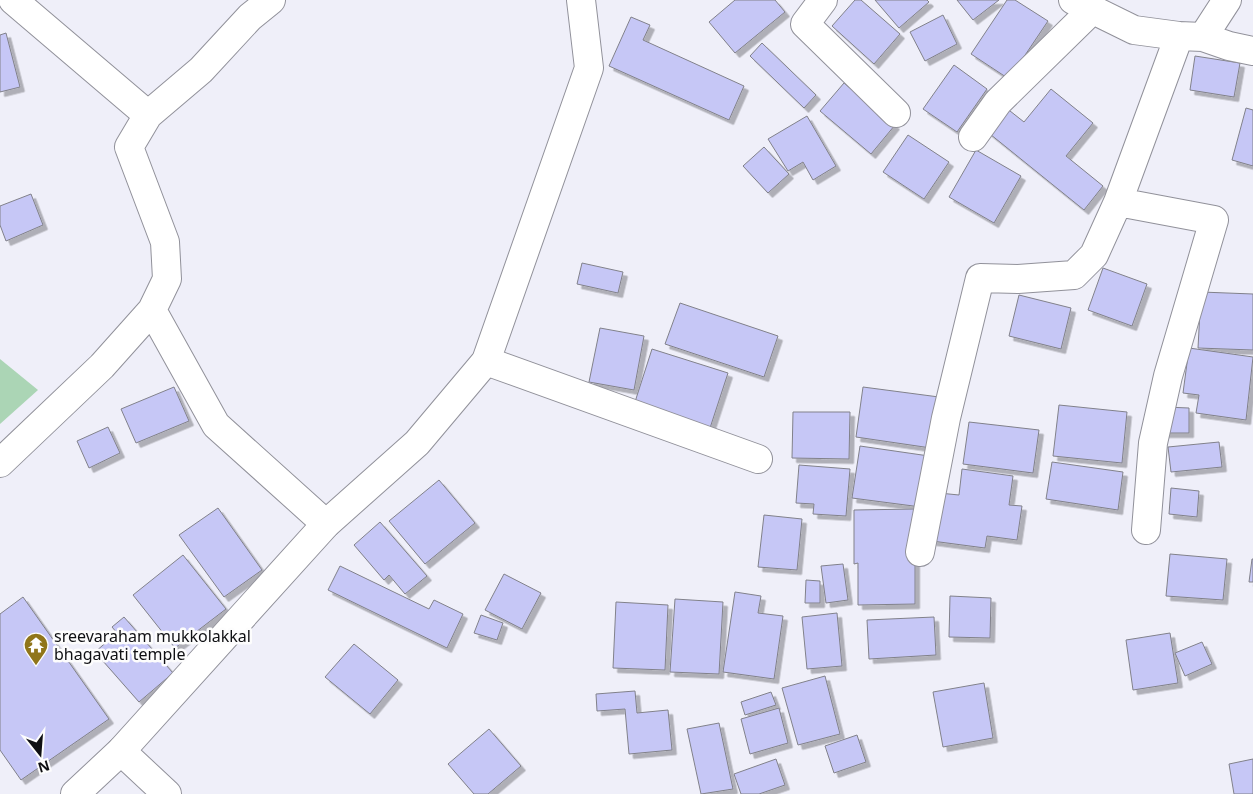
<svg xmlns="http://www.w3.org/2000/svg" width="1253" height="794" viewBox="0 0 1253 794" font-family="'Noto Sans',sans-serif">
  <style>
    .green { fill: #abd5b5 }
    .building { fill: #c6c7f6; stroke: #81818a; filter: url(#shadow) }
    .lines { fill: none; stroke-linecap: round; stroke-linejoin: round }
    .minor-casing { stroke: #91919a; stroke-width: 30 }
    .secondary-casing { stroke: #91919a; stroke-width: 30 }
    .minor { stroke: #fff; stroke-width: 28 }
    .secondary { stroke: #fff; stroke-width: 28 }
    .labels { text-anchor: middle; stroke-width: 5; stroke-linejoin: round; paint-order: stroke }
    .poi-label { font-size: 16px; fill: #0f1013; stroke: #fdfdfd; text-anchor: start }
  </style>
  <defs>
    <filter id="shadow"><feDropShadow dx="4.5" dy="4.5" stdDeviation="0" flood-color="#0004"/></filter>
  </defs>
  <rect width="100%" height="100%" fill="#efeff9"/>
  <path class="green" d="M0 359 38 390 0 424Z"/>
  <path class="building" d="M735 0H775L785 12 735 53 709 22Z
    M855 0H861L900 34 874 64 832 26Z
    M875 0H927L929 2 899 28Z
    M957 0H999L973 20Z
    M1007 0H1015L1048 21 1009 79 971 54Z
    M943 15 957 44 925 61 910 32Z
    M631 17 650 25 643 40 744 86 729 120 609 66Z
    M6 33 20 87 0 92V35Z
    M762 43 816 95 804 108 750 56Z
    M1195 56 1240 63 1234 97 1190 90Z
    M954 65 987 89 957 132 923 109Z
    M844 83 895 125 871 154 820 111Z
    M1051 89 1093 123 1066 156 1103 186 1084 210 985 130 1005 107 1024 122Z
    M1246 108 1253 110V166L1232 160Z
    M807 116 836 166 813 180 803 162 788 171 768 139Z
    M908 135 949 162 924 199 883 172Z
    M764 147 789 174 768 193 743 166Z
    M976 150 1021 176 994 223 949 197Z
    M31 194 43 225 6 241 0 225V206Z
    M582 263 623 272 618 293 577 284Z
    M1103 268 1147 284 1132 326 1088 310Z
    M1201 292 1253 294V350L1198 348Z
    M1019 295 1071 308 1061 349 1009 336Z
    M680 303 778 336 764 377 665 344Z
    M600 328 644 336 634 390 589 382Z
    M1189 348 1253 357 1246 420 1196 413 1199 395 1183 393Z
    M652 349 728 373 710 428 634 405Z
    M174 387 189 421 136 443 121 409Z
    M863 387 939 397 931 448 856 437Z
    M1059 405 1127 412 1122 463 1053 456Z
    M1165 407 1189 408V433H1164Z
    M793 412H850L849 459 792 458Z
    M969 422 1039 430 1033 473 963 464Z
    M108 427 120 453 89 468 77 441Z
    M1219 442 1222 467 1171 472 1168 447Z
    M860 446 929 456 921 507 852 498Z
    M1052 462 1123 472 1118 510 1046 499Z
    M799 465 850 469 846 516 813 514 814 504 796 503Z
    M962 469 1013 476 1009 505 1022 506 1017 540 987 536 985 548 932 541 939 493 959 495Z
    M439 480 475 523 425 564 389 521Z
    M1171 488 1199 491 1197 517 1169 514Z
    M218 508 262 570 224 597 179 535Z
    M915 509V604L858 605V563L854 564V510Z
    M764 515 802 519 797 570 758 567Z
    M380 522 427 576 405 594 389 575 384 580 354 545Z
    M1170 554 1227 559 1223 600 1166 596Z
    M183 555 226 609 175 648 133 595Z
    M1252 559H1253V582H1249Z
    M843 564 848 600 826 603 821 566Z
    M340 566 429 609 434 600 463 614 447 648 328 590Z
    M504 574 541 593 522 629 485 610Z
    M806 580 820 581V603H805Z
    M735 592 761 596 758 613 783 616 774 679 723 672Z
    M950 596 991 598 990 638 949 637Z
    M23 597 109 719 21 780 0 750V614Z
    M675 599 723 602 719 674 670 672Z
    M616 602 668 605 665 670 613 668Z
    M837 613 842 666 807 669 802 617Z
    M481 615 503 623 497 640 474 633Z
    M124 617 173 673 139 702 95 652 117 633 112 627Z
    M934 617 936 655 869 659 867 620Z
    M1170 633 1178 683 1133 690 1126 640Z
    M1202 642 1212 664 1185 676 1175 653Z
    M354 644 398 680 370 714 325 677Z
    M825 676 840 734 798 745 782 688Z
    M984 683 993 738 943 747 933 692Z
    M635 691 637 713 668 710 672 750 629 754 625 709 597 711 596 694Z
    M771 692 776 705 745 715 741 702Z
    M779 708 788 743 750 754 741 719Z
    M719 723 733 789 701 794 687 729Z
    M489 729 521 766 488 794H474L448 764Z
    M857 735 866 762 834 773 825 746Z
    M776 759 785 785 759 794H741L734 774Z
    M1253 759V794H1234L1229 764Z"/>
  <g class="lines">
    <defs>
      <path id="minor" d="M13 0 148 115
        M823 0 805 24 896 113
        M1073 0 1134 30 1179 36 1203 37 1229 46 1253 51
        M1203 37 1227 0
        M973 137 998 102 1093 9
        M1118 202 1214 220 1168 376 1153 443 1146 530
        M152 310 167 279 165 242 129 147 148 115 201 70 250 17 271 0
        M486 361 758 459
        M0 463 102 366 152 310 216 425 326 524
        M920 552 946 418 980 278 1018 279 1074 275 1094 255 1118 202 1179 36
        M121 751 167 794"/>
      <path id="secondary" d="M75 794 121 751 326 524 417 443 486 361 589 68 581 0"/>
    </defs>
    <use href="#minor" class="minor-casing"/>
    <use href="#secondary" class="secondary-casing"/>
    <use href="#minor" class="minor"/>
    <use href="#secondary" class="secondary"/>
  </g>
  <defs>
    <symbol id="temple-pin" viewBox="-11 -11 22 30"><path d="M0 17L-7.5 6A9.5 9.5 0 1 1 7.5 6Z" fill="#90751a" stroke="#fdfdfd"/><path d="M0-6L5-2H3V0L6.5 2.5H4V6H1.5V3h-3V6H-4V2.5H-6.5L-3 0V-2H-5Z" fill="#fff"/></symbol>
  </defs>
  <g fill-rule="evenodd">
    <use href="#temple-pin" x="22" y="631" width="28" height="38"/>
  </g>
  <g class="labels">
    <g class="poi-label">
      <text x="54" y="642">sreevaraham mukkolakkal<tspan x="54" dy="18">bhagavati temple</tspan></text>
    </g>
  </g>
  <g transform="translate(40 754) rotate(163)" stroke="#fdfdfd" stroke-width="4" paint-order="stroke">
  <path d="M0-4L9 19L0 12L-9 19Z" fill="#0f1013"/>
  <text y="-8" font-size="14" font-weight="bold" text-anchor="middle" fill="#0f1013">N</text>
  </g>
</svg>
